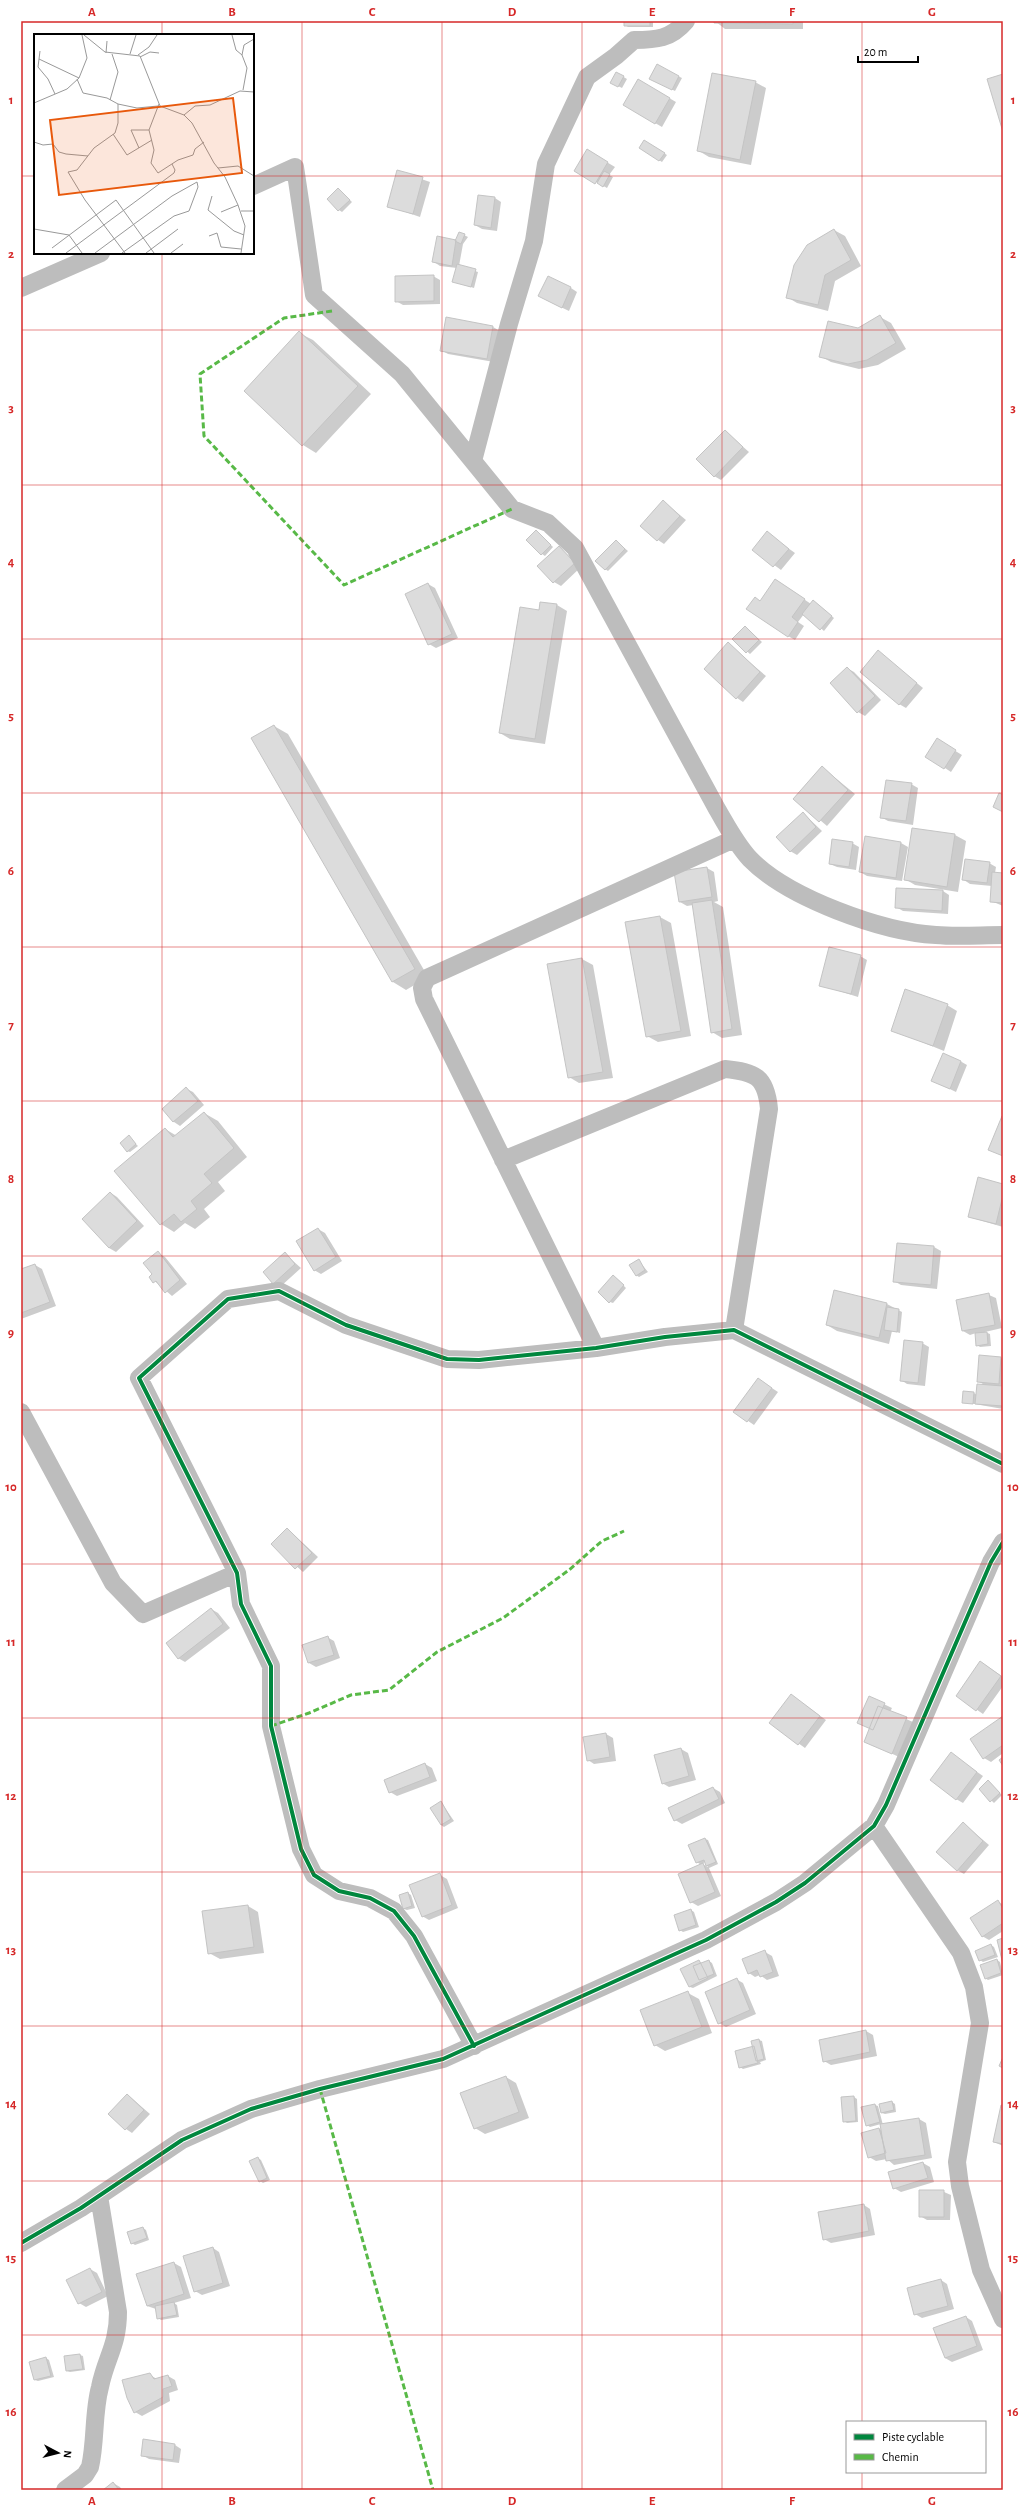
<svg xmlns="http://www.w3.org/2000/svg" width="1024" height="2511" viewBox="0 0 1024 2511" font-family="'Alegreya Sans',sans-serif">
  <style>
    .shadow { fill: #0003; fill-rule: evenodd }
    .building { fill: #dcdcdc; stroke: #c4c4c4 }
    .lines { fill: none; stroke-linecap: round; stroke-linejoin: round }
    .minor { stroke: #bdbdbd; stroke-width: 18 }
    .quiet { stroke: #58b947; stroke-width: 3; stroke-dasharray: 6 3; stroke-linecap: butt }
    .cycleway-casing { stroke: #fff; stroke-width: 6 }
    .cycleway { stroke: #00873e; stroke-width: 4 }
    .grid { fill: none; stroke: #d62828; stroke-width: 1; stroke-opacity: 0.55 }
    .inset-road { fill: none; stroke: #999; stroke-width: 1 }
    .view { fill: #e8590c; fill-opacity: 0.15; stroke: #e8590c; stroke-width: 2 }
    .inset-edge { fill: none; stroke: #000; stroke-width: 2 }
    .neatline { fill: none; stroke: #d62828; stroke-width: 1.5 }
    .grid-label { font-size: 13px; text-anchor: middle; font-weight: bold; fill: #d62828 }
  </style>
  <rect width="100%" height="100%" fill="#fff"/>
  <path class="shadow" d="M625 21H653V27H628L625 25Z
    M715 21H803V29H725Z
    M657 66 682 78 675 91 651 79Z
    M617 73 627 79 622 88 612 83Z
    M638 80 676 102 662 127 624 105Z
    M755 82 766 88 751 165 709 157 699 151Z
    M644 141 667 155 662 162 640 148Z
    M588 151 615 167 609 175 613 177 607 188 576 171Z
    M398 171 430 182 420 217 388 206Z
    M339 189 352 202 342 212 339 210Z
    M495 198 501 202 497 231 482 229 475 225Z
    M834 230 845 236 861 266 835 281 828 311 797 303 787 297Z
    M460 233 468 237 463 244 459 266 478 272 474 288 457 283V268L440 266 434 262 438 237 459 241Z
    M433 276 440 280V304L403 305 396 301Z
    M571 288 577 292 569 311 546 300Z
    M880 317 891 323 906 349 878 365 859 369 831 362 820 356Z
    M493 327 500 331 494 362 448 354 441 350Z
    M299 333 313 340 371 394 316 453 303 445 245 391Z
    M725 431 749 452 721 480 714 476Z
    M663 501 686 520 664 544 658 540Z
    M536 531 553 547 545 556 542 554Z
    M767 533 795 553 781 570 754 550Z
    M616 541 628 551 608 571 605 569Z
    M559 547 581 567 561 586 554 582 539 566Z
    M776 580 811 604 816 603 834 618 824 631 804 614 798 622 804 626 795 640 788 636 761 602Z
    M428 584 435 588 458 638 436 648 429 644Z
    M541 603 557 605 567 611 545 744 510 739 500 733Z
    M748 629 762 642 750 654 733 639Z
    M728 644 766 676 743 702 737 698Z
    M878 652 923 688 906 708 899 704Z
    M847 668 854 672 881 700 865 716 858 712Z
    M274 726 288 734 428 977 406 990 393 982 253 739Z
    M944 744 962 755 951 772 927 756Z
    M822 767 855 794 827 826 794 798Z
    M911 784 918 788 913 825 888 821 881 817Z
    M803 813 822 831 797 855 790 851Z
    M913 829 955 835 966 841 958 892 915 885 905 879Z
    M866 838 901 843 908 847 902 881 867 876 860 872Z
    M852 843 859 847 856 870 837 867 830 864Z
    M989 863 996 867 995 873 1003 874V906L991 901 992 886 970 884 964 880Z
    M707 868 714 872 718 901 714 902 723 907 742 1035 722 1038 712 1032 693 905 687 906 680 902Z
    M943 891 949 895 948 914 903 911 896 907Z
    M660 917 671 923 691 1036 658 1042 647 1036 627 923Z
    M860 956 867 960 858 997 820 985Z
    M582 959 593 965 613 1078 579 1083 569 1077 549 965Z
    M947 1005 957 1011 944 1051 892 1030Z
    M960 1061 967 1065 956 1092 933 1081Z
    M187 1089 193 1092 204 1105 180 1126 174 1122 163 1109Z
    M204 1113 218 1121 247 1157 218 1182 225 1191 204 1209 210 1217 195 1229 185 1223 174 1232 161 1224 165 1129 177 1136Z
    M129 1137 138 1146 130 1152 127 1151Z
    M1003 1185V1227L969 1217Z
    M111 1193 117 1197 144 1226 116 1252 109 1248 83 1219Z
    M318 1229 325 1233 342 1261 321 1274 314 1270Z
    M934 1247 941 1251 937 1289 901 1285 894 1281Z
    M158 1253 165 1257 187 1284 172 1296 150 1277 153 1275Z
    M285 1254 301 1268 280 1287 273 1283Z
    M639 1261 648 1272 639 1277 636 1275Z
    M35 1265 42 1269 56 1306 21 1319V1270Z
    M616 1278 626 1288 613 1303 610 1302Z
    M835 1291 887 1304 902 1312 900 1333 892 1331 889 1344 837 1331 827 1325Z
    M989 1295 996 1298 1002 1328 985 1332 990 1334 991 1346 980 1347 977 1345 976 1333 970 1335 963 1331Z
    M922 1343 929 1347 925 1386 907 1384 901 1380Z
    M1001 1358 1003 1359V1409L963 1402 974 1393 977 1395 986 1386 978 1381Z
    M758 1379 778 1392 754 1425 735 1412Z
    M288 1529 318 1557 303 1572 272 1544Z
    M211 1609 218 1613 230 1628 185 1662 178 1658Z
    M327 1637 334 1641 340 1658 316 1667 309 1663Z
    M981 1662 1003 1677V1686L983 1714 957 1696Z
    M791 1695 826 1720 805 1748 770 1723Z
    M869 1697 892 1708 890 1712 913 1722 899 1757 865 1741 870 1728Z
    M1003 1717V1753L991 1762 984 1758Z
    M606 1734 613 1738 616 1761 594 1764 588 1760Z
    M681 1749 688 1753 696 1780 669 1787 662 1783 655 1756Z
    M951 1754 983 1776 963 1803 956 1799Z
    M425 1764 432 1768 437 1781 397 1796 390 1792Z
    M988 1781 1002 1795 994 1803 980 1789Z
    M713 1788 720 1792 725 1803 682 1824 675 1820Z
    M441 1802 454 1821 444 1827 441 1825Z
    M963 1823 989 1845 964 1874 957 1870Z
    M705 1839 708 1840 718 1864 709 1868 721 1896 698 1906 691 1902 701 1865 697 1862ZM705 1862 708 1867 702 1864Z
    M440 1875 447 1879 458 1908 429 1920 422 1916Z
    M408 1893 411 1895 415 1908 407 1910 404 1909 400 1895Z
    M998 1901 1003 1905V1931L989 1940 982 1936Z
    M248 1906 258 1912 264 1953 220 1959 209 1953Z
    M691 1910 694 1912 699 1927 683 1932 680 1930Z
    M991 1945 994 1947 998 1957 983 1962 980 1960Z
    M765 1952 772 1956 779 1976 767 1980 760 1975 755 1977 749 1973Z
    M997 1960 1000 1962 1003 1975 988 1980 985 1978Z
    M699 1961 702 1964 709 1961 712 1963 717 1976 693 1988 690 1987Z
    M736 1979 743 1983 756 2014 726 2027 719 2023Z
    M688 1993 699 1999 712 2033 665 2051 655 2045Z
    M866 2031 873 2035 877 2056 831 2065 824 2061Z
    M759 2040 762 2041 766 2060 760 2062 761 2064 743 2069 740 2067Z
    M506 2077 516 2083 529 2118 485 2134 475 2128Z
    M128 2095 150 2114 132 2133 126 2129Z
    M854 2097 857 2099 858 2122 847 2123 844 2121Z
    M892 2102 895 2104 896 2112 885 2114 882 2113Z
    M875 2105 878 2106 883 2125 919 2119 926 2123 932 2158 894 2165 887 2159 876 2161 869 2157 879 2129 882 2130 881 2124 870 2127 867 2125Z
    M1003 2106V2146L994 2142Z
    M258 2158 261 2160 270 2180 263 2183 260 2181Z
    M923 2163 930 2167 934 2182 901 2192 894 2188Z
    M944 2192 951 2195 950 2220H927L920 2216Z
    M864 2205 870 2209 875 2235 831 2243 824 2239Z
    M143 2228 146 2230 149 2240 135 2245 132 2243Z
    M213 2248 219 2252 230 2286 202 2295 195 2291Z
    M174 2263 181 2267 191 2298 174 2303 177 2305 179 2317 161 2320 158 2318 156 2309 147 2306Z
    M90 2269 97 2273 108 2296 86 2307 79 2303Z
    M941 2280 947 2284 954 2309 922 2318 915 2314Z
    M966 2317 972 2321 983 2350 952 2362 945 2358Z
    M80 2355 83 2356 85 2370 70 2372 67 2371Z
    M46 2358 49 2360 54 2377 38 2381 35 2380Z
    M150 2375 157 2379 168 2376 175 2380 178 2390 169 2393 170 2401 142 2416 135 2412Z
    M175 2445 181 2449 179 2463 149 2459 142 2455Z
    M113 2483 120 2487 122 2490H105Z"/>
  <path class="building" d="M624 21H650V26H624Z
    M714 21H793V24L714 23Z
    M657 64 679 76 672 90 649 79Z
    M616 72 624 76 618 87 610 83Z
    M712 73 756 81 740 160 697 151Z
    M1003 74V132L987 79Z
    M638 79 670 98 655 124 623 105Z
    M644 140 665 153 659 161 639 148Z
    M587 149 608 162 595 184 574 171Z
    M397 170 423 177 413 214 387 207Z
    M604 171 610 174 603 187 597 183Z
    M338 188 350 200 338 211 327 199Z
    M478 195 495 197 491 228 474 225Z
    M834 229 851 260 825 275 818 305 786 298 794 265 807 245Z
    M459 232 465 234 461 244 455 241Z
    M437 236 456 240 452 266 432 262Z
    M457 264 476 269 471 287 452 282Z
    M434 275V301L395 302V276Z
    M548 276 571 287 562 308 538 296Z
    M880 315 896 343 867 360 848 364 819 357 828 321 858 328Z
    M446 317 493 326 487 359 440 351Z
    M299 331 358 386 302 446 244 391Z
    M725 430 743 447 714 477 696 459Z
    M663 500 680 516 657 541 640 526Z
    M536 530 551 545 541 555 526 540Z
    M767 531 789 549 773 567 752 550Z
    M616 540 625 549 605 570 595 561Z
    M559 546 575 563 553 583 537 566Z
    M775 579 805 599 792 617 798 622 788 637 746 609 755 597 760 601Z
    M428 583 452 634 428 645 405 594Z
    M813 600 832 616 820 630 802 614Z
    M540 602 557 604 535 739 499 733 520 607 539 610Z
    M745 626 759 640 746 653 732 639Z
    M728 642 760 672 736 699 704 669Z
    M878 650 917 683 899 705 860 672Z
    M847 667 875 696 857 713 830 683Z
    M274 725 415 969 392 982 251 738Z
    M937 738 956 750 944 769 925 757Z
    M822 766 848 790 819 822 793 799Z
    M886 780 912 783 906 821 880 818Z
    M999 793 1003 795V812L993 807Z
    M803 812 816 827 790 852 776 837Z
    M912 828 955 834 947 887 904 880Z
    M865 836 901 842 896 878 859 872Z
    M832 839 853 842 849 867 829 864Z
    M965 859 990 862 987 883 962 880Z
    M707 867 712 897 679 902 674 872Z
    M992 872 1003 873V903L990 902Z
    M896 888 943 890 942 911 895 908Z
    M712 900 732 1029 711 1033 692 903Z
    M660 916 681 1031 646 1037 625 922Z
    M829 947 861 955 851 994 819 986Z
    M582 958 603 1072 568 1078 547 964Z
    M905 989 948 1004 933 1046 891 1031Z
    M943 1053 961 1061 950 1089 931 1081Z
    M186 1087 198 1101 173 1122 162 1109Z
    M204 1112 234 1148 204 1174 212 1183 191 1201 197 1209 181 1222 174 1214 160 1225 114 1171 165 1128 173 1137Z
    M1002 1116 1003 1117V1156L988 1150Z
    M129 1135 136 1144 127 1152 120 1143Z
    M978 1177 1003 1184V1195L996 1224 968 1217Z
    M110 1192 137 1221 109 1248 82 1219Z
    M318 1228 336 1257 314 1271 296 1241Z
    M897 1243 934 1246 931 1285 893 1282Z
    M158 1251 180 1280 165 1293 156 1281 153 1283 149 1277 152 1274 143 1263Z
    M285 1252 295 1264 273 1284 263 1272Z
    M639 1259 645 1270 636 1276 629 1265Z
    M35 1264 50 1302 21 1313V1269Z
    M613 1275 624 1285 609 1303 598 1292Z
    M834 1290 887 1303 879 1338 826 1325Z
    M989 1293 995 1325 962 1331 956 1300Z
    M887 1307 899 1309 897 1332 884 1330Z
    M987 1332 988 1344 976 1346 975 1333Z
    M904 1340 923 1342 918 1383 900 1381Z
    M979 1355 1001 1357 999 1384 977 1382Z
    M758 1378 772 1388 747 1422 733 1412Z
    M977 1384 1003 1386V1406L975 1404Z
    M963 1391 974 1392 973 1404 962 1403Z
    M287 1528 312 1553 295 1569 271 1544Z
    M211 1608 223 1624 178 1659 166 1643Z
    M328 1636 334 1655 308 1663 302 1645Z
    M980 1661 1001 1676 976 1711 956 1696Z
    M791 1694 820 1716 798 1745 769 1723Z
    M869 1696 885 1703 873 1730 857 1723Z
    M878 1706 907 1717 892 1754 864 1742Z
    M1003 1716V1745L983 1759 970 1739Z
    M606 1733 610 1757 587 1761 583 1737Z
    M681 1748 689 1776 662 1784 654 1755Z
    M951 1752 977 1772 956 1800 930 1780Z
    M1003 1757V1766L999 1760Z
    M425 1763 430 1777 389 1793 384 1780Z
    M988 1780 1000 1793 990 1802 979 1789Z
    M713 1787 719 1799 674 1821 668 1808Z
    M441 1801 451 1819 441 1825 430 1808Z
    M963 1822 983 1841 957 1871 936 1852Z
    M705 1838 716 1862 706 1866 704 1860 696 1863 688 1845Z
    M703 1863 715 1892 690 1903 678 1874Z
    M440 1873 452 1905 422 1917 409 1885Z
    M408 1892 412 1906 403 1909 399 1895Z
    M998 1900 1003 1909V1923L982 1937 970 1918Z
    M248 1905 254 1947 208 1954 202 1911Z
    M691 1909 696 1925 679 1931 674 1915Z
    M1003 1938V1964L997 1940Z
    M991 1944 995 1955 979 1961 975 1951Z
    M765 1950 773 1972 760 1977 757 1970 748 1974 742 1959Z
    M997 1959 1001 1973 985 1979 980 1965Z
    M699 1960 708 1978 689 1987 680 1969Z
    M709 1960 714 1974 699 1980 693 1966Z
    M737 1978 750 2010 718 2024 705 1992Z
    M688 1991 702 2027 654 2046 640 2010Z
    M866 2030 870 2052 823 2062 819 2040Z
    M759 2039 764 2059 756 2061 751 2041Z
    M754 2046 758 2063 739 2068 735 2051Z
    M1003 2057V2068L999 2066Z
    M506 2076 519 2112 474 2129 460 2093Z
    M127 2094 144 2110 125 2130 108 2114Z
    M854 2096 856 2121 843 2122 841 2097Z
    M892 2101 894 2110 881 2113 879 2104Z
    M875 2104 880 2122 866 2126 861 2107Z
    M1001 2105H1003V2144L993 2142Z
    M919 2118 925 2155 886 2161 880 2124Z
    M879 2128 886 2153 868 2158 861 2133Z
    M258 2157 267 2178 259 2182 249 2161Z
    M923 2162 928 2178 893 2189 888 2172Z
    M919 2190H944V2217H919Z
    M864 2204 869 2231 823 2240 818 2212Z
    M143 2227 147 2238 131 2244 127 2232Z
    M213 2247 223 2283 194 2292 183 2256Z
    M174 2262 184 2294 147 2306 136 2274Z
    M90 2268 102 2292 78 2304 66 2280Z
    M941 2279 948 2306 914 2315 907 2288Z
    M174 2302 177 2315 157 2319 155 2306Z
    M966 2316 977 2346 945 2358 933 2328Z
    M80 2354 83 2369 66 2371 64 2356Z
    M46 2357 51 2376 34 2380 29 2362Z
    M150 2373 154 2379 168 2375 172 2386 163 2389V2397L134 2413 127 2398 122 2380Z
    M143 2439 175 2444 173 2460 141 2456Z
    M113 2482 119 2490H103Z"/>
  <g class="lines">
    <path class="minor" d="M253 186 295 167 314 295 402 374 512 509 548 523 575 548 717 809C727 826 736 844 750 859 788 898 882 932 936 935 958 937 981 935 1003 935
      M21 288 101 253
      M473 461 509 324 534 241 546 164 587 77 616 56 634 40C656 40 671 39 686 21
      M503 1160 725 1069C755 1072 766 1076 769 1109L734 1330
      M596 1348 424 999 422 988 427 978 734 839
      M21 1412 113 1583 143 1614 237 1573
      M874 1826 961 1953 974 1987 980 2023 957 2162 960 2186 981 2270 1003 2319
      M474 2046 414 1936 394 1911 370 1898 339 1891 314 1875 301 1849 271 1726V1666L241 1604 237 1573 139 1378 228 1299 279 1291 346 1325 447 1359 479 1360 596 1348 665 1337 734 1330 1003 1464
      M21 2243 81 2208 182 2140 251 2109 320 2089 443 2059 706 1940 776 1902 805 1883 874 1826 886 1805 991 1562 1003 1542
      M65 2490 85 2475 90 2467C96 2441 93 2413 100 2387 106 2357 118 2346 118 2312L99 2196"/>
    <path class="quiet" d="M332 311 284 318 200 374 204 436 344 585 512 509
      M271 1726 309 1713 351 1695 389 1690 437 1652 503 1618 569 1570 602 1541 624 1531
      M320 2089 433 2490"/>
    <defs>
      <path id="cycleway" d="M474 2046 414 1936 394 1911 370 1898 339 1891 314 1875 301 1849 271 1726V1666L241 1604 237 1573 139 1378 228 1299 279 1291 346 1325 447 1359 479 1360 596 1348 665 1337 734 1330 1003 1464
        M21 2243 81 2208 182 2140 251 2109 320 2089 443 2059 706 1940 776 1902 805 1883 874 1826 886 1805 991 1562 1003 1542"/>
    </defs>
    <use href="#cycleway" class="cycleway-casing"/>
    <use href="#cycleway" class="cycleway"/>
  </g>
  <path class="grid" d="M162 21V35M302 21V2490M442 21V2490M582 21V2490M722 21V2490M862 21V2422M21 176H35M253 176H1003M162 253V2490M21 330H1003M21 485H1003M21 639H1003M21 793H1003M21 947H1003M21 1101H1003M21 1256H1003M21 1410H1003M21 1564H1003M21 1718H1003M21 1872H1003M21 2026H1003M21 2181H1003M21 2335H1003M862 2472V2490"/>
  <g transform="translate(34 34)">
    <rect width="220" height="220" fill="#fff"/>
    <path class="inset-road" d="M50 1 71 18 106 22 126 72 150 81 158 89 180 129 191 143 204 171 211 192 207 219M198 1 202 16 208 21 213 34 209 56M6 17 4 33 14 45 21 60M72 19 73 7M96 20 102 1M104 21 115 13 123 1M208 21 210 11 220 5M106 23 116 18 125 19M5 25 45 44M43 45 49 59 73 64 84 70 103 74 124 72M76 66 84 38 78 20M0 69 33 55 45 44 53 24 48 1M84 70V89L81 99 60 114 43 136 34 138 51 166 91 219M125 70 115 96 120 116 117 129 124 139 144 126 159 121 161 115 170 108M150 81 161 72 176 71 206 57 220 58M79 100 93 121 118 106M0 108 9 111 19 110 25 118 32 120 54 122M105 114 97 96H115M184 134 204 132 220 142M178 162 174 176 200 197 210 201M207 177H220M187 178 204 171M0 195 35 201 48 219M175 202 183 199 187 213 207 215M18 214 82 166 120 219M32 219 140 139 141 136 138 130M61 219 138 162 163 148 164 153 155 177 140 182 88 219M112 219 144 195M137 219 149 210"/>
    <path class="view" d="M199 64 208 139 25 161 16 86Z"/>
    <rect width="220" height="220" class="inset-edge"/>
  </g>
  <rect width="1024" height="2511" fill="none" stroke="#ffffff" stroke-width="44"/>
  <rect x="846" y="2421" width="140" height="52" fill="#ffffff" stroke="#999999"/>
  <rect x="854" y="2434" width="20" height="6" fill="#00873e" stroke="#999999"/>
  <text x="882" y="2441" font-size="12" fill="#000000">Piste cyclable</text>
  <rect x="854" y="2454" width="20" height="6" fill="#58b947" stroke="#999999"/>
  <text x="882" y="2461" font-size="12" fill="#000000">Chemin</text>
  <g transform="translate(58 2453) rotate(97)" stroke="#ffffff" stroke-width="3" paint-order="stroke">
  <path d="M0-3L7 15L0 10L-7 15Z" fill="#000000"/>
  <text y="-6" font-size="11" font-weight="bold" text-anchor="middle" fill="#000000">N</text>
  </g>
  <path d="M858 56v6h60v-6" fill="none" stroke="#000000" stroke-width="2"/>
  <text x="864" y="56" font-size="12" fill="#000000" stroke="#ffffff" stroke-width="3" paint-order="stroke">20 m</text>
  <rect x="22" y="22" width="980" height="2467" class="neatline"/>
  <g class="grid-label">
    <text x="92" y="16">A</text>
    <text x="232" y="16">B</text>
    <text x="372" y="16">C</text>
    <text x="512" y="16">D</text>
    <text x="652" y="16">E</text>
    <text x="792" y="16">F</text>
    <text x="932" y="16">G</text>
    <text x="11" y="104">1</text>
    <text x="1013" y="104">1</text>
    <text x="11" y="258">2</text>
    <text x="1013" y="258">2</text>
    <text x="11" y="412">3</text>
    <text x="1013" y="412">3</text>
    <text x="11" y="566">4</text>
    <text x="1013" y="566">4</text>
    <text x="11" y="720">5</text>
    <text x="1013" y="720">5</text>
    <text x="11" y="875">6</text>
    <text x="1013" y="875">6</text>
    <text x="11" y="1029">7</text>
    <text x="1013" y="1029">7</text>
    <text x="11" y="1183">8</text>
    <text x="1013" y="1183">8</text>
    <text x="11" y="1337">9</text>
    <text x="1013" y="1337">9</text>
    <text x="11" y="1491">10</text>
    <text x="1013" y="1491">10</text>
    <text x="11" y="1646">11</text>
    <text x="1013" y="1646">11</text>
    <text x="11" y="1800">12</text>
    <text x="1013" y="1800">12</text>
    <text x="11" y="1954">13</text>
    <text x="1013" y="1954">13</text>
    <text x="11" y="2108">14</text>
    <text x="1013" y="2108">14</text>
    <text x="11" y="2262">15</text>
    <text x="1013" y="2262">15</text>
    <text x="11" y="2416">16</text>
    <text x="1013" y="2416">16</text>
    <text x="92" y="2505">A</text>
    <text x="232" y="2505">B</text>
    <text x="372" y="2505">C</text>
    <text x="512" y="2505">D</text>
    <text x="652" y="2505">E</text>
    <text x="792" y="2505">F</text>
    <text x="932" y="2505">G</text>
  </g>
</svg>
